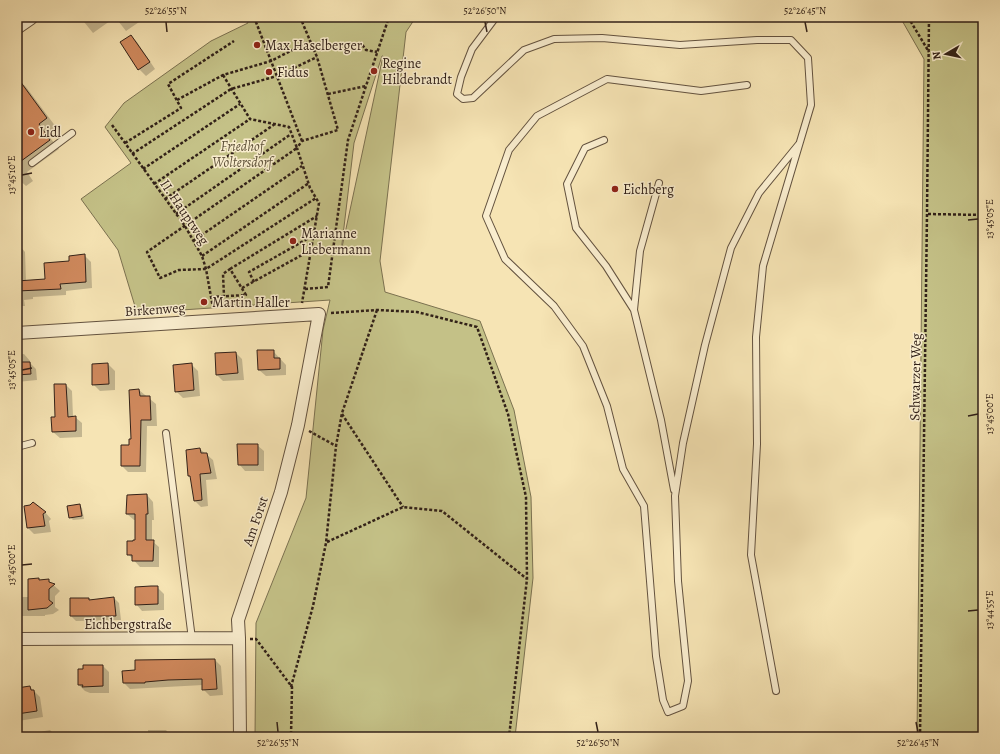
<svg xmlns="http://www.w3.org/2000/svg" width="1000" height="754" viewBox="0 0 1000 754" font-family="Alegreya,serif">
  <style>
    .green { fill: #c4c187; stroke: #7b7150; fill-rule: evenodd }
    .shadow { fill: #0003 }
    .building { fill: #d18a5e; stroke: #322118 }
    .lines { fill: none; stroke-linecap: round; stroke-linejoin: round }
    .service-casing { stroke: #63523f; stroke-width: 8 }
    .minor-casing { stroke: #63523f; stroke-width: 14 }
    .tertiary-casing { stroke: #63523f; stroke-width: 17 }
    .path { stroke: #322118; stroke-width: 2.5; stroke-dasharray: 3 2; stroke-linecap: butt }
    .service { stroke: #f9edce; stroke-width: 6 }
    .minor { stroke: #f9edce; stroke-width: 12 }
    .tertiary { stroke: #f9edce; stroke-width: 15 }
    .ticks { fill: none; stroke: #322118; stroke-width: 1.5 }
    .poi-dot { fill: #8f2418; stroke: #f9edce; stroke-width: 1.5 }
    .labels { text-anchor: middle; stroke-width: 3; stroke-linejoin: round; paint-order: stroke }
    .poi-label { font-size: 14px; fill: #322118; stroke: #f9edce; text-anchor: start }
    .park-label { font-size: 14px; font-style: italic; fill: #5e5139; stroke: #f9edce }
    .street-label { font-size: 14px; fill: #322118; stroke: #f9edce }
    .neatline { fill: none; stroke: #322118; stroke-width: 1.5 }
    .ticks-label { font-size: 10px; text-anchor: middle; fill: #322118 }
  </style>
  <rect width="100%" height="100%" fill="#f6e4b4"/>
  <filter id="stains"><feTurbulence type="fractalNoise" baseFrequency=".005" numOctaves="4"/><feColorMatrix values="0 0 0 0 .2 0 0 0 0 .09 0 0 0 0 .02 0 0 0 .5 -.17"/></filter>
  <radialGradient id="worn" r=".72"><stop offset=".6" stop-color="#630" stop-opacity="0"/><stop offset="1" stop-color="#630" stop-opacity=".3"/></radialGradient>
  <path class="green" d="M246 17H416L406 32 380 261 385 292 480 321 514 410 531 497 533 578 515 737H255L256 623 306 498 323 330 330 300 137 313 118 250 81 199 131 163 105 127 124 103 211 41 248 23ZM382 56H383L341 252 354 143Z
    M900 17H983V737H917L924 59Z"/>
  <path class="shadow" d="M80 17H107L110 21 93 33Z
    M115 17H144L145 18 126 31Z
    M131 36 137 42 155 69 146 76 139 69 121 42Z
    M17 78 26 87 56 127 47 134 59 149 27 172 33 181 26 186 17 178Z
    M17 245H19L25 252 26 281 46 280 70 261 84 255 91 262 92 288 66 291V295L33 297V299L24 300 25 306H17Z
    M273 351 286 365V375L266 376 259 370Z
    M236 353 242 359 244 380 223 381 217 375Z
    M24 354 30 361 31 364 36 369 37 380 17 382V355Z
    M108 364 115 371V390L100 391 93 384V365Z
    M191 364 198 371 200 396 183 398 176 391Z
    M66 385 72 391 73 417H75L82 423V437L60 438 53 432Z
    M139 390 156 404 157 426H147L146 472H128L122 466 132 440Z
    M257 445 264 451V471H245L239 464Z
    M200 449 213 460 217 479 206 480 208 506 201 507 195 501 191 477 189 476Z
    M147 495 153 502 154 520H152V541L159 547V567H140L128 554 136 541V520H134L127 514Z
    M79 505 82 508 84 519 73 520 70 517Z
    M31 506 45 512 51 519 49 521 51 532 34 534 28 528Z
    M38 579 40 581 48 580 60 591 55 596V607L59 610 53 614 45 615V616H21V625H17V597H29Z
    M157 587 164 594V610L142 611 136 604Z
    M114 598 119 603 121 620 76 621 71 616 88 599 90 601Z
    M215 660 221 666 223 695 210 696 203 689V685L130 689 124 683Z
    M103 666 109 672V693H90L85 691 79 685Z
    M30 687 40 697 43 717 18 721 17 720V689Z
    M50 730 57 737H29V734Z
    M148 730H166L172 737H148Z"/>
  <path class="building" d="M131 35 150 62 138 70 120 42Z
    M17 77 47 118 39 124 50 140 17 164Z
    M85 254 86 282 60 284 61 289 17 291V281L45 279 44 263 69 261V256Z
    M257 350H274V358H280V369L258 370Z
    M236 352 238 373 216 375 215 353Z
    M17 362H30L31 374 17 375Z
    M108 363 109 384 92 385V364Z
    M192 363 194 390 175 392 173 365Z
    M54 384H66L68 417 76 416V431L52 432 51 417H55Z
    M139 389 140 396H150L151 420H141L140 466H121V445H129V439H131L129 390Z
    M237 444H258V465H238Z
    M200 448 201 453H207L211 473 200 474 202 500 194 501 190 476H188L186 450Z
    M147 494 148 514H146V540H154L153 561H132V555H127V541H133V540H135V514H126L127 495Z
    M33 502 46 512 43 514 45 526 27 528 24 506 30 505Z
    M80 504 82 516 69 518 67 506Z
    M39 578V580L49 579V582L55 584 49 589V600L53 603 47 608 28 610V579Z
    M151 586H158V604L135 605V587Z
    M114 597 116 616H70V598H89V600Z
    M215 659 217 689 202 690V679L168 680 145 682V683H123L122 671 135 670V660Z
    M83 665H103V686L82 687 83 685H78V669H83Z
    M30 686 31 690H34L37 711 17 714V688Z"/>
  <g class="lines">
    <defs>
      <path id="service" d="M496 17 472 49 461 77 457 94 463 99 473 98 524 50 554 39 602 38 680 45 757 40H791L808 58 811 105 763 266 756 337 757 444 751 555 776 691
        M747 85 701 91 607 79 537 116 509 150 486 216 505 259 554 306 583 346 607 406 623 469 644 506 656 656 663 700 668 712 683 706 688 681 678 581 675 496 683 443 705 345 731 248 759 193 799 144
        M604 140 585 148 567 184 576 228 606 266 634 310 661 420 674 490
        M32 163 72 133
        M634 310 640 251 659 183
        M166 433 192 639
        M17 447 32 443"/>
      <path id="minor" d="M17 333 319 314 298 425 281 492 238 620 239 638 240 737
        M17 639 239 638"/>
      <path id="tertiary" d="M17 26 30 17"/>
    </defs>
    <use href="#service" class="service-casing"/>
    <use href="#minor" class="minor-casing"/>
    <use href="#tertiary" class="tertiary-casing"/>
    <path class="path" d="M254 17 302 141
      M300 17 317 57 338 130 302 141 297 148 310 188 319 203 302 303
      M908 17 929 52
      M314 50 361 43 366 50 377 52
      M223 75 250 119 289 127 297 148 147 252 160 278 179 270 206 269 316 198
      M328 94 366 86
      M177 100 223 75 271 61 310 41
      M112 125 185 226 202 256 206 269 213 308
      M125 143 181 108 168 84 234 41
      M132 154 231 89 277 76 317 57
      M143 169 240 104
      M154 184 250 119
      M165 199 275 124
      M176 214 291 134
      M928 214 983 215
      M193 241 302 166
      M202 256 309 183
      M230 269 317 216
      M254 282 249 272 314 235
      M242 288 311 250
      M305 289 328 287 348 140 389 17
      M211 297 246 295 230 269 223 274 224 296
      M331 313 377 310 417 312 477 327 508 414 526 497 527 579 509 737
      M342 414 403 507
      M309 431 336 446
      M327 542 403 507 442 511 527 579
      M250 639H256L292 687 291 737
      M291 687 313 606 326 543 336 446 342 413 377 310
      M920 737 927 214 929 17"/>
    <use href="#service" class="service"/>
    <use href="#minor" class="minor"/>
    <use href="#tertiary" class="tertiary"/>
  </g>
  <path class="ticks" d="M166 22 167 32M485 22 487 32M805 22 807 32M22 175 32 173M968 220 978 219M22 370 32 368M968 416 978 414M22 565 32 564M968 611 978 610M277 722 278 732M596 722 598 732M916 722 918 732"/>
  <g class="poi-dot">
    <circle cx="257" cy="45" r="4"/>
    <circle cx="374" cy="71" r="4"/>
    <circle cx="269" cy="72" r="4"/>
    <circle cx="31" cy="132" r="4"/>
    <circle cx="615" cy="189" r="4"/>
    <circle cx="293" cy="241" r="4"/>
    <circle cx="204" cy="302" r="4"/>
  </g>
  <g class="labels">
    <g class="poi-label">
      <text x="265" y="50">Max Haselberger</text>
      <text x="382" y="68">Regine<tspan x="382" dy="16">Hildebrandt</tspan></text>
      <text x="277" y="77">Fidus</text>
      <text x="39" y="137">Lidl</text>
      <text x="623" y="194">Eichberg</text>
      <text x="301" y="238">Marianne<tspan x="301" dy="16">Liebermann</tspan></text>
      <text x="212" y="307">Martin Haller</text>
    </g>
    <g class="park-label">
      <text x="242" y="151">Friedhof<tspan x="242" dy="16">Woltersdorf</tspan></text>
    </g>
    <g class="street-label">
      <text transform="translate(185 212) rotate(56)" y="5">II. Hauptweg</text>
      <text transform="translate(155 309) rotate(-4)" y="5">Birkenweg</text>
      <text transform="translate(915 377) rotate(-89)" y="5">Schwarzer Weg</text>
      <text transform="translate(255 521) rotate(-71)" y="5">Am Forst</text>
      <text x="128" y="629">Eichbergstraße</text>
    </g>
  </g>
  <rect width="1000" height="754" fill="none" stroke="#f6e4b4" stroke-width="44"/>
  <g transform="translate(946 54) rotate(261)" stroke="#f9edce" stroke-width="3" paint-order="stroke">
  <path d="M0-3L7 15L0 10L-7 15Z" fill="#322118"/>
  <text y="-6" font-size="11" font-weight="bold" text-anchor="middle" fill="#322118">N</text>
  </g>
  <rect x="22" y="22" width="956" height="710" class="neatline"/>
  <g class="ticks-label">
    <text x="166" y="14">52°26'55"N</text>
    <text x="485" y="14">52°26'50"N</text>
    <text x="805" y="14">52°26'45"N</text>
    <text transform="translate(11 175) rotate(-90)" y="4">13°45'10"E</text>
    <text transform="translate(989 219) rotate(-90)" y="4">13°45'05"E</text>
    <text transform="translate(11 370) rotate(-90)" y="4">13°45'05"E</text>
    <text transform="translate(989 414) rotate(-90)" y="4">13°45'00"E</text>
    <text transform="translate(11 565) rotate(-90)" y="4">13°45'00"E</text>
    <text transform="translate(989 610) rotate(-90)" y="4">13°44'55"E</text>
    <text x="278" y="746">52°26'55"N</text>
    <text x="598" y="746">52°26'50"N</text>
    <text x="918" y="746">52°26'45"N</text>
  </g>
  <rect width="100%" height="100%" filter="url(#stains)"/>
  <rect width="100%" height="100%" fill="url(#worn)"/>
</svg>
